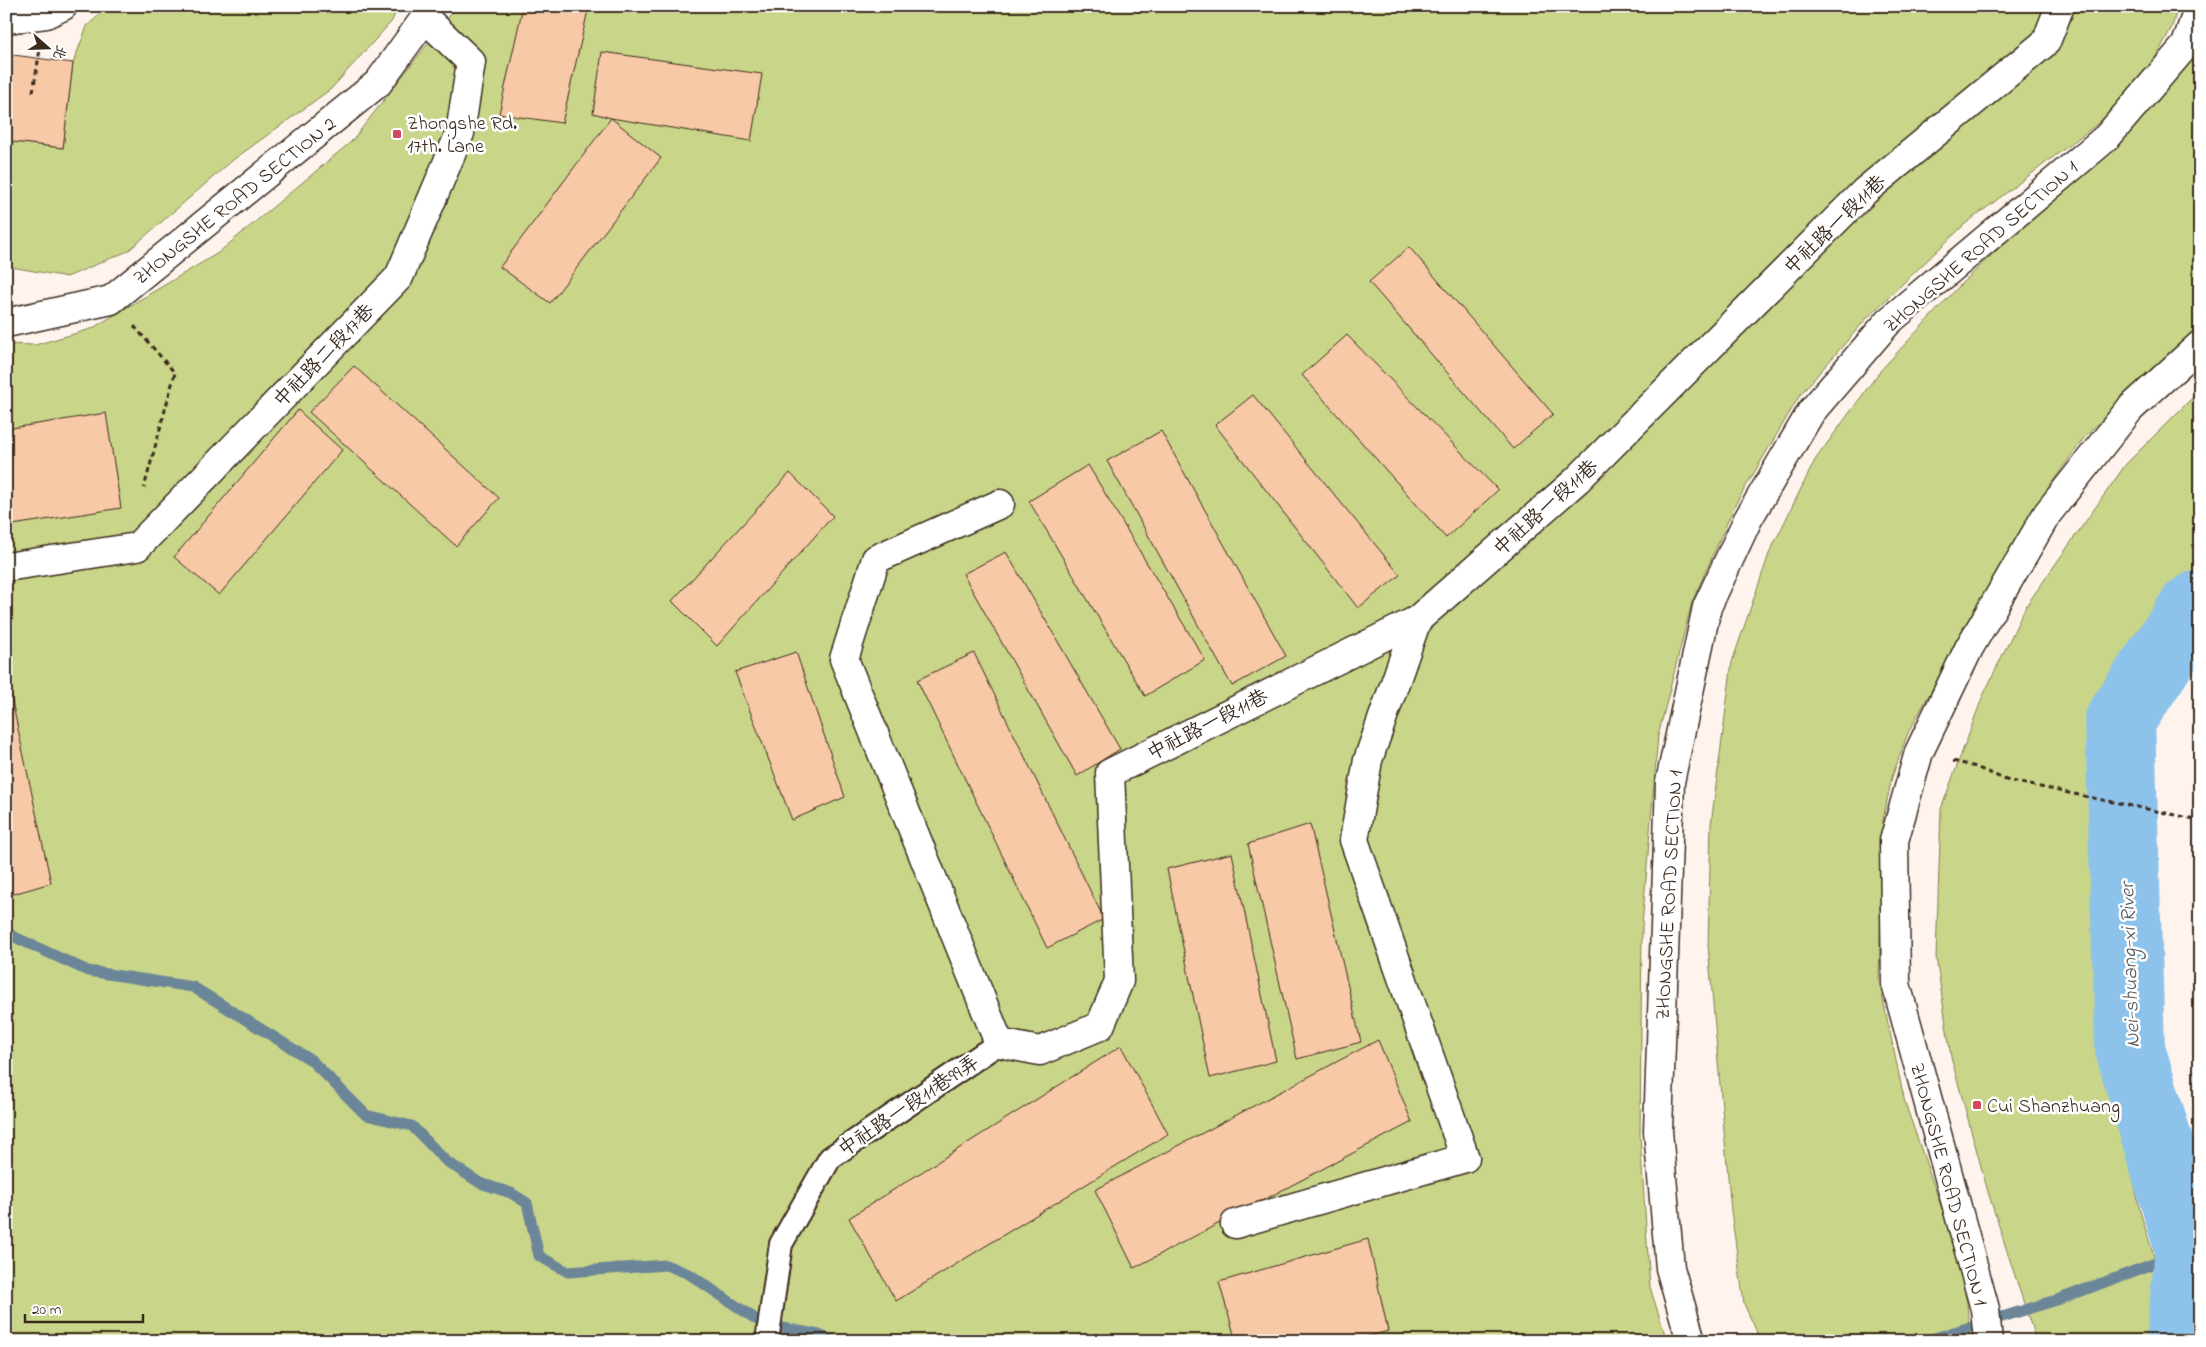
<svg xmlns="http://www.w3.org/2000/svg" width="2206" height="1347" viewBox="0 0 2206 1347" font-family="'Indie Flower','LXGW WenKai TC',sans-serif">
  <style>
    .green { fill: #c9d588; stroke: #828053 }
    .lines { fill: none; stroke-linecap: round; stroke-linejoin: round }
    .stream { stroke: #6c8699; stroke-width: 11 }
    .river { stroke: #8dc3eb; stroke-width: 70 }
    .building { fill: #f8c9a7; stroke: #3b2a1e }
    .lane-casing { stroke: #3b2a1e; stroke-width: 26 }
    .street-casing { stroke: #3b2a1e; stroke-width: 31 }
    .path { stroke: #3b2a1e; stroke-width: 3; stroke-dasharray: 5 4; stroke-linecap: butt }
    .lane { stroke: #fff; stroke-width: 22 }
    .street { stroke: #fff; stroke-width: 28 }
    .poi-dot { fill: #d1495b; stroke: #fff; stroke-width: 2 }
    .labels { text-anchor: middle; stroke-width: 5; stroke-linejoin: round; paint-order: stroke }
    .poi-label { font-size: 20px; fill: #3b2a1e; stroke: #fff; text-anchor: start }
    .street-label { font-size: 20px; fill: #3b2a1e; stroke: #fff }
    .water-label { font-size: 21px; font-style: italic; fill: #54585c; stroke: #fff }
  </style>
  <rect width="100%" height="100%" fill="#fef4ed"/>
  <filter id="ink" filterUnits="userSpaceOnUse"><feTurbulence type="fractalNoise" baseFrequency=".02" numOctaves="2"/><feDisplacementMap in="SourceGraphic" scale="10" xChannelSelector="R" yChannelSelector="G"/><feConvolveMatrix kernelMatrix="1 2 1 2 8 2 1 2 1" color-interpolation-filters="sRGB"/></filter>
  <g filter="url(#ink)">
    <path class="green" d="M109 6H398L392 21 331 89 233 160 128 251 67 277 6 266V141L63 148 73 63 87 26Z
      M457 6H2178L2172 27 2152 64 2101 121 1965 224 1867 318 1800 395 1735 505 1692 602 1658 736 1642 926 1640 1137 1650 1287 1667 1341H6V344L35 345 91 329 218 253 352 141Z
      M2200 35V325L2145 375 2084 438 2046 491 1975 611 1908 733 1892 777 1883 820 1879 981 1905 1103 1955 1246 1967 1303 1970 1341H1761L1744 1304 1731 1211 1708 946 1711 824 1732 662 1769 554 1815 460 1880 371 1962 283 2049 201 2128 133 2176 78Z
      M2200 390V595L2146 646 2113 694 2101 767 2110 927 2113 1076 2140 1211 2160 1276 2170 1341H2036L1988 1192 1951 1057 1936 957 1941 809 1982 698 2026 606 2126 464Z"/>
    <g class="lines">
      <path class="stream" d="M6 933 88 971 193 987 311 1060 366 1115 412 1126 446 1161 480 1183 511 1193 527 1203 539 1256 568 1272 666 1265 689 1274 763 1324 819 1335 834 1341
        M1925 1341 2060 1299 2190 1250"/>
      <path class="river" d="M2181 1341 2190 1250 2130 1049 2120 720 2193 609 2200 605"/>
    </g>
    <path class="building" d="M523 6H589L562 123 499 114Z
      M602 52 762 74 751 141 611 118 593 113Z
      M6 54 73 63 63 148 6 141Z
      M611 118 661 158 550 303 500 267Z
      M1409 247 1553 414 1513 449 1369 282Z
      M1347 335 1498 490 1446 538 1302 375Z
      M354 366 499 498 456 546 309 412Z
      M1253 395 1400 575 1358 608 1215 425Z
      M298 410 342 450 219 595 174 557Z
      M106 413 121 508 6 526V429Z
      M1161 431 1286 656 1232 686 1107 461Z
      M1088 465 1205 660 1145 696 1029 501Z
      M790 473 833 516 717 646 672 601Z
      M1006 552 1120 749 1077 776 963 574Z
      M796 652 845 797 792 820 735 672Z
      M974 653 1104 919 1047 948 917 680Z
      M6 673 51 883 6 896Z
      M1310 824 1361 1042 1297 1059 1248 844Z
      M1232 853 1276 1061 1210 1078 1167 869Z
      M1378 1040 1412 1122 1134 1268 1095 1190Z
      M1121 1046 1168 1134 896 1301 849 1218Z
      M1368 1239 1388 1331 1352 1341H1236L1219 1282Z"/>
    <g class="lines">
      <defs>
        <path id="lane" d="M767 1341 781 1244 830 1158 999 1043"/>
        <path id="street" d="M6 19 46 14 63 6
          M6 323 111 300 378 83 425 18
          M1000 504 876 559 844 659 999 1043 1040 1051 1100 1026 1119 981 1110 773 1417 620 1577 480 1865 191 2046 42 2060 6
          M6 567 137 547 399 277 460 133 471 62 425 18
          M1235 1224 1465 1158 1354 840 1368 760 1417 620
          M1691 1341 1670 1268 1658 1131 1670 782 1707 607 1748 519 1811 412 1889 321 2107 137 2186 45 2199 6
          M1988 1341 1985 1309 1896 984 1894 841 1919 752 1969 648 2047 514 2130 409 2200 345"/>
      </defs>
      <use href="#lane" class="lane-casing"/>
      <use href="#street" class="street-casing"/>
      <path class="path" d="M33 92 40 49
        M134 326 175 373 144 488
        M1953 761 1976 767 2006 780 2200 820"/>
      <use href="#lane" class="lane"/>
      <use href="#street" class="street"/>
    </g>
  </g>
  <g class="poi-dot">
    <rect x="392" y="129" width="10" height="10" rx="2.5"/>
    <rect x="1972" y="1100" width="10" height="10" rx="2.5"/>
  </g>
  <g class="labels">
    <g class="poi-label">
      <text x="407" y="129">Zhongshe Rd.<tspan x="407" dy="23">17th. Lane</tspan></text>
      <text x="1987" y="1112">Cui Shanzhuang</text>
    </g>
    <g class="street-label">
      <text transform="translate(234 200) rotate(-39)" y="7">ZHONGSHE ROAD SECTION 2</text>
      <text transform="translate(1834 224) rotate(-44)" y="7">中社路一段11巷</text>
      <text transform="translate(1980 246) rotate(-41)" y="7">ZHONGSHE ROAD SECTION 1</text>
      <text transform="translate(323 355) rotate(-46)" y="7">中社路二段17巷</text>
      <text transform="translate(1545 507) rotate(-42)" y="7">中社路一段11巷</text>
      <text transform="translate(1207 724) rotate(-27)" y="7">中社路一段11巷</text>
      <text transform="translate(1668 895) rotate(-87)" y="7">ZHONGSHE ROAD SECTION 1</text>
      <text transform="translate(908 1105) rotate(-34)" y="7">中社路一段11巷99弄</text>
      <text transform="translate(1950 1184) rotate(75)" y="7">ZHONGSHE ROAD SECTION 1</text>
    </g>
    <g class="water-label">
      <text transform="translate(2129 965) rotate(-92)" y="7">Nei-shuang-xi River</text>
    </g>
  </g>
  <rect width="2206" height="1347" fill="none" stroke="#fff" stroke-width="25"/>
  <rect x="12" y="12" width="2181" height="1322" fill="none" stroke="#3b2a1e" stroke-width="2" filter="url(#ink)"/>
  <g transform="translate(48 48) rotate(110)" stroke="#ffffff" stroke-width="4" paint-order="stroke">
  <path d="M0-4L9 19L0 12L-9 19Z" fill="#3b2a1e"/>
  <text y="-8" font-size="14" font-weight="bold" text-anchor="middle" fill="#3b2a1e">北</text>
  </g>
  <path d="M25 1314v8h118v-8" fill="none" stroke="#3b2a1e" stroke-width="2.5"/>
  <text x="32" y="1314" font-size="15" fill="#3b2a1e" stroke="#ffffff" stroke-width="4" paint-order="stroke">20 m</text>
</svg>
